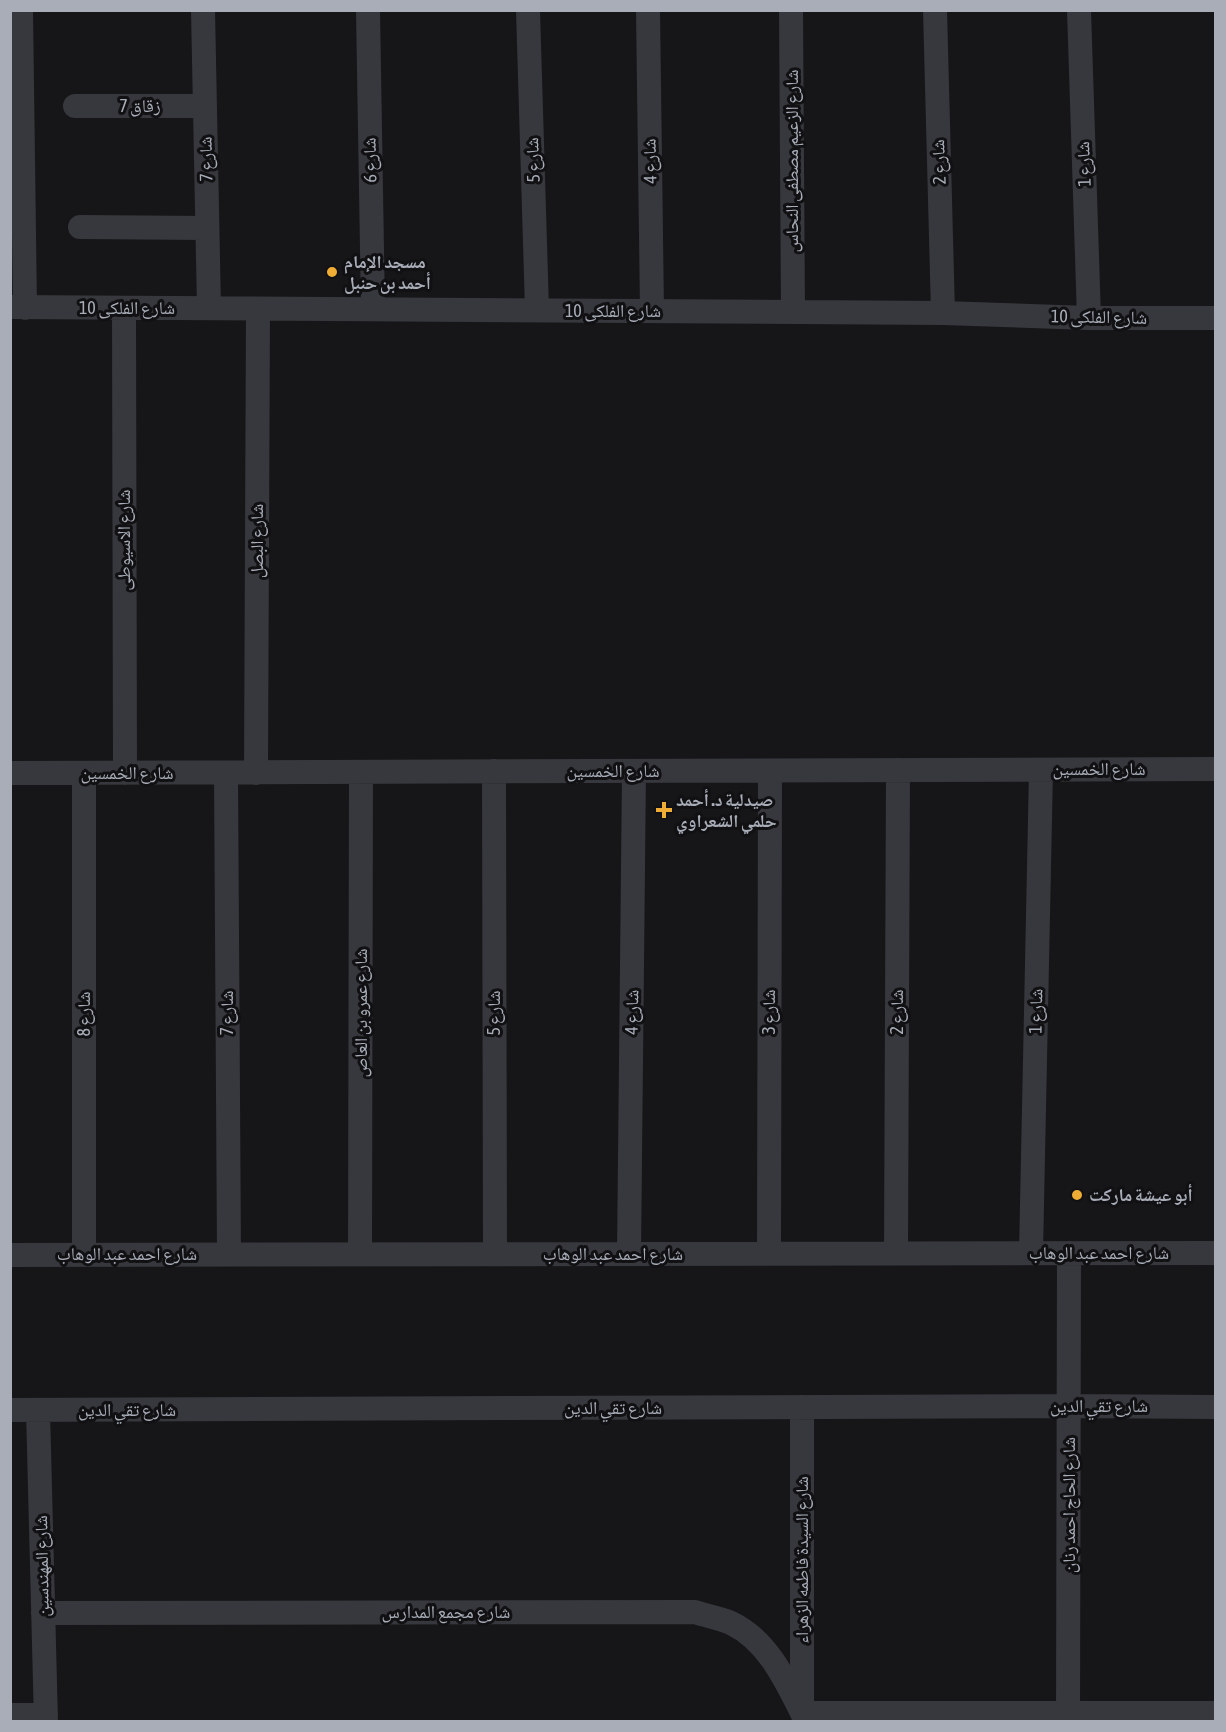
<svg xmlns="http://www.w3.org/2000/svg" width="1226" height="1732" viewBox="0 0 1226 1732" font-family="'Asap Condensed','Noto Naskh Arabic',sans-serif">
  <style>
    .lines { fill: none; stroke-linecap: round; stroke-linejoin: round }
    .street { stroke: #37383d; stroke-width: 24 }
    .poi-dot { fill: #f0ad36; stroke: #111113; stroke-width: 2 }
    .labels { text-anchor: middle; stroke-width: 6; stroke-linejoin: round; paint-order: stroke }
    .street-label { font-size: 18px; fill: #a8adb8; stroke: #111113 }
    .poi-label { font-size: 18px; font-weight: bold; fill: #a8adb8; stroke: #111113; text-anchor: start }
  </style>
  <rect width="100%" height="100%" fill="#161618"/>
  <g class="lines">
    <path class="street" d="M21 10 25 308
      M203 10 209 308
      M368 10 373 309
      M528 10 537 310
      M648 10 652 311
      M791 10 793 312
      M935 10 943 313
      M1079 10 1089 318
      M75 106H205
      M80 227 207 228
      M10 307 943 313 1089 318H1216
      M124 308 125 773
      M494 771 495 1254
      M10 773 1216 769
      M84 773V1255
      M226 773 229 1254
      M256 773 258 309
      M769 1253 770 771
      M896 1253 898 770
      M1031 1253 1041 770
      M360 1254 361 772
      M629 1254 634 771
      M10 1255 1216 1253
      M802 1407V1708
      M10 1410 1069 1406 1216 1407
      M38 1410 46 1722
      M43 1613 695 1612C706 1616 720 1618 731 1623 767 1640 785 1679 802 1713
      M802 1713H1216
      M10 1715H46
      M1068 1722 1069 1253"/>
  </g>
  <g class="poi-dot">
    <circle cx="332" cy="272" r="6"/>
    <path d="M661 801h6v6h6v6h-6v6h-6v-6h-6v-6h6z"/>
    <circle cx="1077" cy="1195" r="6"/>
  </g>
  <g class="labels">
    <g class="street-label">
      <text x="140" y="112">زقاق 7</text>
      <text transform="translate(206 159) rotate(-91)" y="6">شارع 7</text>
      <text transform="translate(370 160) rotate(-91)" y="6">شارع 6</text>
      <text transform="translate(533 160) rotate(-92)" y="6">شارع 5</text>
      <text transform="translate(650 161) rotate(-91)" y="6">شارع 4</text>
      <text transform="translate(792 161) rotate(-90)" y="6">شارع الزعيم مصطفى النحاس</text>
      <text transform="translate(939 162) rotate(-92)" y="6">شارع 2</text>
      <text transform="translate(1084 164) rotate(-92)" y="6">شارع 1</text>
      <text x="127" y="314">شارع الفلكى 10</text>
      <text x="613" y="317">شارع الفلكى 10</text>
      <text transform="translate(1099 317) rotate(1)" y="6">شارع الفلكى 10</text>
      <text transform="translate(124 540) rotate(-90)" y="6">شارع الاسيوطى</text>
      <text transform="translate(257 541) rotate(-90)" y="6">شارع البصل</text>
      <text x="1099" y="775">شارع الخمسين</text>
      <text x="613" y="777">شارع الخمسين</text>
      <text x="127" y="779">شارع الخمسين</text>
      <text transform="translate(1036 1011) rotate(-89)" y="6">شارع 1</text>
      <text transform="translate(632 1012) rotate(-89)" y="6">شارع 4</text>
      <text transform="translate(769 1012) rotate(-90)" y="6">شارع 3</text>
      <text transform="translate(897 1012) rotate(-90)" y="6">شارع 2</text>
      <text transform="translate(227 1013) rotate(-90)" y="6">شارع 7</text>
      <text transform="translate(361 1013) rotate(-90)" y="6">شارع عمرو بن العاص</text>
      <text transform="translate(494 1013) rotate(-90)" y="6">شارع 5</text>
      <text transform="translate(84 1014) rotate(-90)" y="6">شارع 8</text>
      <text x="1099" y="1259">شارع احمد عبد الوهاب</text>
      <text x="127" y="1260">شارع احمد عبد الوهاب</text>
      <text x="613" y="1260">شارع احمد عبد الوهاب</text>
      <text x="1099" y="1412">شارع تقي الدين</text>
      <text x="613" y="1414">شارع تقي الدين</text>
      <text x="127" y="1416">شارع تقي الدين</text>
      <text transform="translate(1069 1505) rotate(-90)" y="6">شارع الحاج احمد رنان</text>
      <text transform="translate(802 1560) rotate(-90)" y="6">شارع السيدة فاطمه الزهراء</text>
      <text transform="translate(42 1566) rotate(-91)" y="6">شارع المهندسين</text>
      <text x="446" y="1618">شارع مجمع المدارس</text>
    </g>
    <g class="poi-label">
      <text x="344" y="268">مسجد الإمام<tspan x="344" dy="21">أحمد بن حنبل</tspan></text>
      <text x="676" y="806">صيدلية د. أحمد<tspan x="676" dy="21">حلمي الشعراوي</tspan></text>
      <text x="1089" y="1201">أبو عيشة ماركت</text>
    </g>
  </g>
  <rect width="1226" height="1732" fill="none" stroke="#a8adb8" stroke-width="24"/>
</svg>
